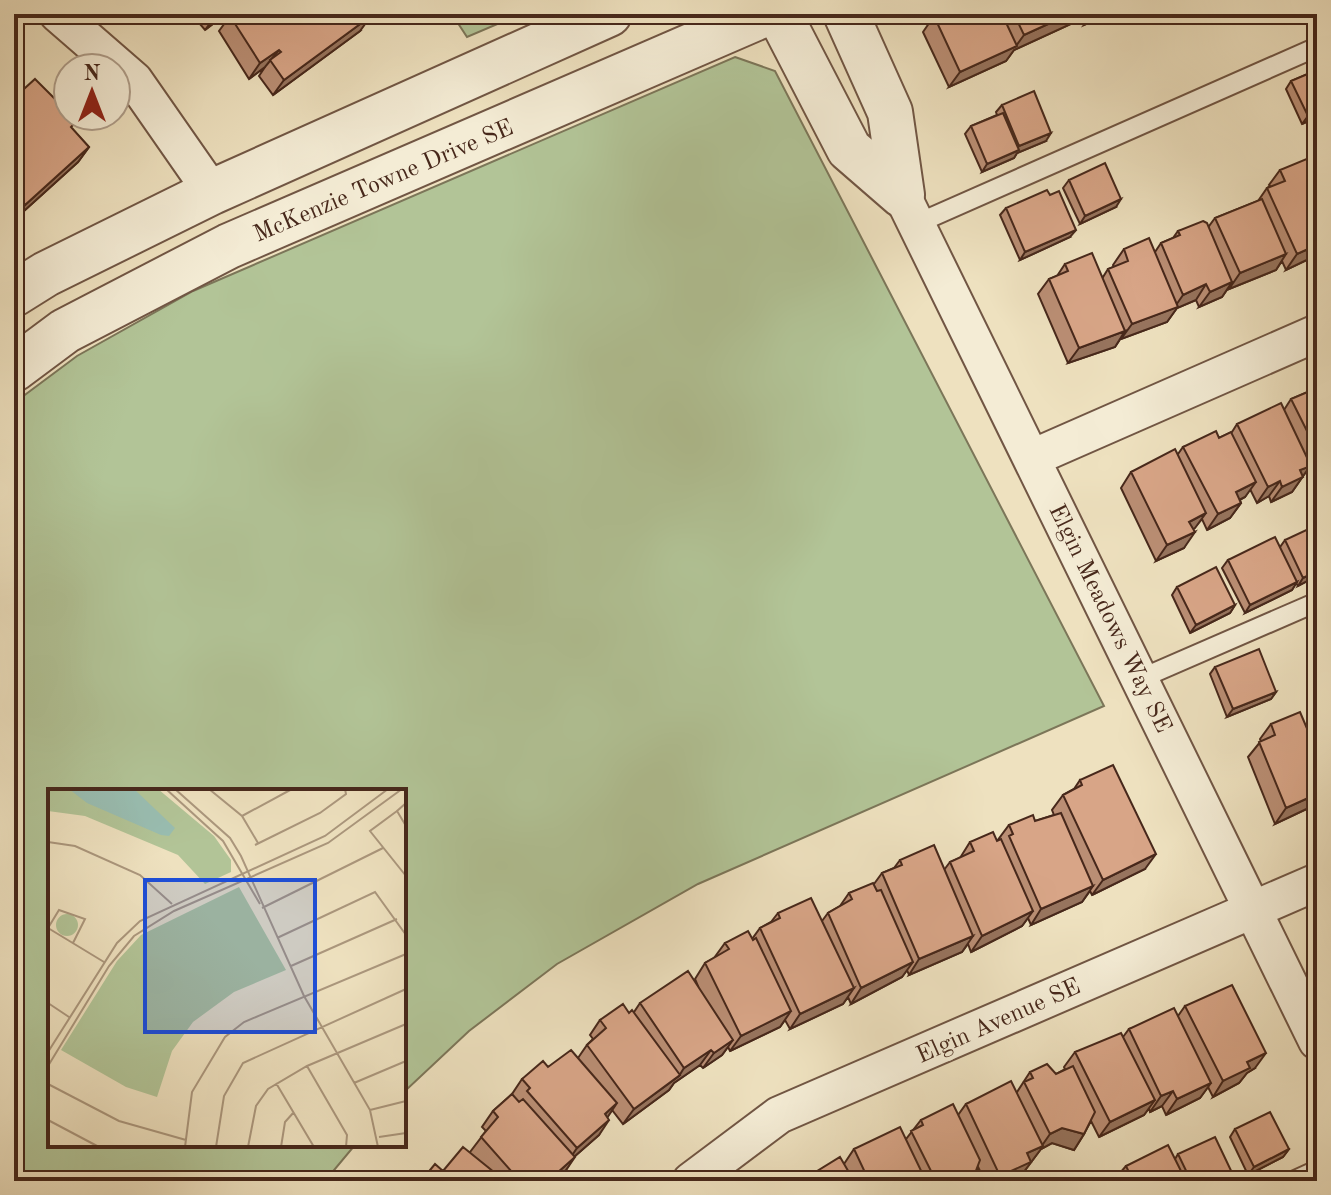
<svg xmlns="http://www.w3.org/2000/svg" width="1331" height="1195" viewBox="0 0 1331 1195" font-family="'Old Standard TT',serif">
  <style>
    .green { fill: #b2c497; stroke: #7c7659; stroke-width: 2 }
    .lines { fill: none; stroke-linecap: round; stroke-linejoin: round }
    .service-casing { stroke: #715644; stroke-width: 22 }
    .minor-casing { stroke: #715644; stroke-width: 40 }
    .tertiary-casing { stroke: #715644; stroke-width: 48 }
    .service { stroke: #f4ecd5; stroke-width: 18 }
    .minor { stroke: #f4ecd5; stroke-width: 36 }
    .tertiary { stroke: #f4ecd5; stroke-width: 44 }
    .wall { fill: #ba8e74; stroke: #47281b; stroke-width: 2 }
    .shaded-wall { fill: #97745e; stroke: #47281b; stroke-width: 2 }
    .building { fill: #d8a587; stroke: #47281b; stroke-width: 2 }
    .labels { text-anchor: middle; stroke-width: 8; stroke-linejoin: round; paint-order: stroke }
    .street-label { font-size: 24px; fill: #47281b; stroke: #f4ecd5 }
    .inset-road { fill: none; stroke: #ab977d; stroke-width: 2 }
    .view { fill: #1d4ed8; fill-opacity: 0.15; stroke: #1d4ed8; stroke-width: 4 }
    .inset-edge { fill: none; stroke: #47281b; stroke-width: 4 }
  </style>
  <rect width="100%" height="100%" fill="#eee1bf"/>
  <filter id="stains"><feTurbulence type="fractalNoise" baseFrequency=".0025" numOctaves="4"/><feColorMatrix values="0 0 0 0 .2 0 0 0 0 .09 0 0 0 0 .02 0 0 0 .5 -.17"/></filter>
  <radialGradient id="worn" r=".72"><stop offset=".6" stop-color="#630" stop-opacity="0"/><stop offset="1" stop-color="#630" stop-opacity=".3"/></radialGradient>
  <path class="green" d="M452 14H521L467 37Z
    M735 57 775 71 1104 706 698 884 557 964 469 1031 404 1092V791H50V1145H355L325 1181H14V403L77 356 193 291Z"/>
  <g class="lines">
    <defs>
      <path id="service" d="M916 224 1317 47
        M1142 678 1317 602
        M1293 1181 1317 1170"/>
      <path id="minor" d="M58 14 134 80 212 192
        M902 195 1317 1041
        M1032 458 1317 333
        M691 1181 779 1115 1317 882"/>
      <path id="tertiary" d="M779 14 849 149 902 195
        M846 14 890 112 902 195
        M14 294 46 274 212 192 609 14
        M14 369 65 331 229 246 765 14"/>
    </defs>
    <use href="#service" class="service-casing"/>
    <use href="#minor" class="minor-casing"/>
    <use href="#tertiary" class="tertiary-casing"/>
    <use href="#service" class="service"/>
    <use href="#minor" class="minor"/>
    <use href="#tertiary" class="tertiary"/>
  </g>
  <path class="wall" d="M187 14H226L205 30 194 17 192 19Z
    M938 14H1108L1084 25 1079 15 1073 23 1014 50 1006 61 949 87 923 32 934 16Z
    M230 16 360 31 273 95 259 76 265 67 249 79 219 31Z
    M1317 70V117L1302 124 1286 89 1291 81Z
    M14 98 72 129 89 147 78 162 14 220Z
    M1002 105 1046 141 1017 153 1014 158 982 172 965 134 971 126 997 115 996 112Z
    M1317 163V255L1286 270 1282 261 1276 270 1229 289V287L1222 297 1199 307 1196 300 1177 308 1167 322 1121 339V338L1115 347 1068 363 1038 294 1049 279 1057 276 1065 264 1103 277 1108 269 1114 267 1113 265 1124 249 1155 252 1161 243 1173 238 1178 231 1209 226 1215 218 1258 201 1267 188 1270 186 1269 185 1280 170 1313 168Z
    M1069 180 1116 207 1080 224 1063 188Z
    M1006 208 1070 237 1020 260 1000 215Z
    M1317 388V465L1308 469 1292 492 1271 502 1269 496 1257 503 1250 489 1245 497 1240 500 1241 503 1230 518 1207 530 1202 519 1193 529 1184 548 1156 561 1121 488 1131 472 1178 454 1183 447 1219 438 1232 432 1237 424 1284 410 1291 399Z
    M1285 540 1317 576 1298 586 1296 583 1292 590 1245 613 1222 568 1228 560 1280 547Z
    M1177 587 1235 605 1230 613 1190 633 1172 595Z
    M1215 667 1276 692 1271 699 1227 717 1210 674Z
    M1271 724 1310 736 1317 727V804L1275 824 1248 757 1261 741 1260 739Z
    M1080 780 1145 869 1092 895 1090 891 1082 902 1031 925 1028 918 1022 926 971 952 968 944 962 952 909 975 907 970 902 977 851 1004 848 997 843 1004 790 1029 785 1020 780 1027 730 1051 728 1047 722 1055 703 1068 700 1065 674 1083 669 1090 623 1124 612 1110 607 1117 599 1135 574 1157 564 1173 555 1181H421L443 1171 470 1152 486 1131 482 1127 493 1111 512 1094 522 1079 548 1067 578 1058 587 1045 593 1039 590 1035 600 1020 634 1012 640 1003 698 986 695 979 705 963 714 958 725 943 752 939 760 928 771 922 778 913 822 921 828 913 840 906 849 893 874 884 882 873 894 868 900 860 944 870 950 862 960 858 970 842 997 841 1009 825 1035 821 1054 815 1052 810 1063 795 1074 789Z
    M1185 1006 1255 1068 1247 1073 1239 1083 1213 1097 1208 1087 1200 1098 1166 1115 1162 1106 1150 1112 1149 1108 1144 1115 1099 1137 1091 1121 1084 1134 1074 1150 1052 1143 1041 1149 1020 1177 1012 1181H985L978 1167 972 1181H801L844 1164 854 1149 906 1139 921 1120 958 1115 966 1104 1017 1092 1030 1072 1056 1074 1065 1069 1064 1067 1075 1052 1123 1037 1129 1029 1178 1016Z
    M1235 1129 1289 1149 1283 1157 1248 1175 1230 1137Z
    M1178 1154 1235 1179 1233 1181H1124L1120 1173 1126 1166 1175 1159Z"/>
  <path class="shaded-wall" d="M217 14H226L205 30Z
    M1070 14H1080L1073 23 1014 50 1006 61 949 87 960 72 1016 46 1024 35Z
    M1092 14H1108L1084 25Z
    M371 16 360 31 273 95 284 80Z
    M279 50 265 67 249 79 260 63Z
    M1317 112V117L1302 124 1308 116Z
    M1051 133 1046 141 1017 153 1014 158 982 172 987 164 1015 152 1019 146Z
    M89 147 78 162 14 220 25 205Z
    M1121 199 1116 207 1080 224 1085 216Z
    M1076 230 1070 237 1020 260 1025 252Z
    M1317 245V255L1286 270 1297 254Z
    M1286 254 1276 270 1229 289 1240 273Z
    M1232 282 1222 297 1199 307 1210 292Z
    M1206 284 1196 300 1177 308 1167 322 1121 339 1132 324 1174 308 1183 295Z
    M1125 331 1115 347 1068 363 1079 348Z
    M1317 456V465L1308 469 1292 492 1271 502 1282 487 1300 470 1310 466Z
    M1280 481 1269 496 1257 503 1268 487Z
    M1256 482 1245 497 1225 507 1236 492Z
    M1241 503 1230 518 1207 530 1218 514Z
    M1206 513 1195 528 1179 537 1189 522Z
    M1195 532 1184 548 1156 561 1167 545Z
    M1317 571V576L1298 586 1303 578Z
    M1297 582 1292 590 1245 613 1250 605Z
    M1235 605 1230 613 1190 633 1196 625Z
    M1276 692 1271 699 1227 717 1233 709Z
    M1317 794V804L1275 824 1286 808Z
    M1156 854 1145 869 1092 895 1103 880Z
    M1093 886 1082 902 1031 925 1041 909Z
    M1033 911 1022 926 971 952 982 936Z
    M973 936 962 952 909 975 919 959Z
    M913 962 902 977 851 1004 861 988Z
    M854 988 843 1004 790 1029 800 1014Z
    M791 1011 780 1027 730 1051 741 1036Z
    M733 1040 722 1055 703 1068 714 1053Z
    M711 1050 700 1065 674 1083 669 1090 623 1124 634 1109 679 1076 684 1068Z
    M1266 1053 1255 1068 1247 1073 1239 1083 1213 1097 1223 1081 1247 1062Z
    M1211 1083 1200 1098 1166 1115 1177 1099Z
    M1173 1091 1162 1106 1150 1112 1161 1096Z
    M1155 1100 1144 1115 1099 1137 1110 1122Z
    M617 1103 607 1118 605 1114Z
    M609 1120 599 1135 567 1163 577 1148Z
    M1062 1128 1084 1134 1074 1150 1052 1143 1041 1149 1020 1177 1012 1181H997L1000 1176 1027 1153 1041 1147 1050 1134Z
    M1289 1149 1283 1157 1248 1175 1254 1167Z
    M575 1157 564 1173 555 1181H548Z
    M949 1176 967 1181H938Z"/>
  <path class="building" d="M232 14H370L371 16 284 80 270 60 281 52 279 50 260 63 230 16Z
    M940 14H1002L1017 46 960 72 934 16Z
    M1014 14H1070L1024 35Z
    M1317 70V112L1308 116 1291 81Z
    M14 76 20 81 14 87Z
    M35 79 68 112V116H72L77 121 71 127 89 147 25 205 14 193V98Z
    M1034 91 1051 133 1019 146 1002 105Z
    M1003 113 1019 150 987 164 971 126Z
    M1309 158 1317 177V245L1297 254 1267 188 1285 181 1280 170Z
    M1105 163 1121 199 1085 216 1069 180Z
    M1047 190 1050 195 1059 191 1076 230 1025 252 1006 208Z
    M1262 199 1286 254 1240 273 1215 218Z
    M1203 221 1207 223 1232 282 1210 292 1206 284 1183 295 1161 243 1180 235 1178 231Z
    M1149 238 1178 307 1132 324 1108 269 1128 261 1124 249Z
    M1092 253 1125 331 1079 348 1049 279 1068 271 1065 264Z
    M1317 388V451L1291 399Z
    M1281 403 1311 466 1300 470 1303 477 1282 487 1280 481 1268 487 1237 424Z
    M1216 431 1219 438 1231 432 1256 482 1236 492 1241 503 1218 514 1183 447Z
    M1175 449 1206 513 1189 522 1195 532 1167 545 1131 472Z
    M1317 525V571L1303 578 1285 540Z
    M1275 537 1297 582 1250 605 1228 560Z
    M1216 567 1235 605 1196 625 1177 587Z
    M1259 649 1276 692 1233 709 1215 667Z
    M1300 712 1317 752V794L1286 808 1259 742 1275 735 1271 724Z
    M1113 765 1156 854 1103 880 1063 795 1082 785 1080 780Z
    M1061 813 1093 886 1041 909 1009 836 1013 834 1009 825 1033 815 1035 821Z
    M993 832 997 841 1001 839 1033 911 982 936 950 862 974 851 970 842Z
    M934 845 973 936 919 959 882 873 902 865 900 860Z
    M873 883 877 891 881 890 913 962 861 988 828 913 852 899 849 893Z
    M811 898 854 988 800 1014 760 928 780 918 778 913Z
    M748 931 753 940 756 938 791 1011 741 1036 705 963 729 949 725 943Z
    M688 971 733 1040 714 1053 711 1050 684 1068 640 1003Z
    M1232 985 1266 1053 1247 1062 1250 1068 1223 1081 1185 1006Z
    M623 1004 629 1013 632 1010 680 1075 634 1109 587 1045 606 1028 600 1020Z
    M1174 1008 1211 1083 1177 1099 1173 1091 1161 1096 1129 1029Z
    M1121 1033 1155 1100 1110 1122 1075 1052Z
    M571 1050 617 1103 605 1114 609 1120 577 1148 527 1091 530 1088 522 1079 543 1061 548 1067Z
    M1047 1064 1056 1074 1073 1066 1095 1112 1084 1134 1062 1128 1050 1134 1024 1082 1033 1078 1030 1072Z
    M1011 1081 1043 1146 1027 1153 1031 1162 1000 1176 966 1104Z
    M512 1094 519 1102 523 1099 575 1157 548 1181H520L481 1137 498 1117 493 1111Z
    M953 1104 980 1160 972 1181H967L949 1176 936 1181 911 1131 923 1125 921 1120Z
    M1270 1112 1289 1149 1254 1167 1235 1129Z
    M900 1127 926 1181H869L854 1149Z
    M1215 1137 1235 1179 1230 1181H1191L1178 1154Z
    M1168 1145 1186 1181H1133L1126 1166Z
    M463 1147 505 1181H421L435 1164 443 1171Z
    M840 1157 854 1181H801Z"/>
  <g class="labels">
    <g class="street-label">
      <text transform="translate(383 180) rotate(-23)" y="8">McKenzie Towne Drive SE</text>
      <text transform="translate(1111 618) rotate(64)" y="8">Elgin Meadows Way SE</text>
      <text transform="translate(998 1020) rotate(-24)" y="8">Elgin Avenue SE</text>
    </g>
  </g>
  <g transform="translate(48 789)">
    <rect width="358" height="358" fill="#eee1bf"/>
    <path d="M0 0H110L166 47 183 71V83L157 95 130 66 37 27 0 22ZM191 98 238 181 186 203 145 233 124 262 109 308 78 298 13 261 69 172 93 146ZM8 136a11 11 0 1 1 22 0a11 11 0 1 1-22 0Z" fill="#b2c497"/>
    <path d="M21 0H86L127 39 121 47 113 46 39 14Z" fill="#99beb2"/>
    <path class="inset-road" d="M118 0 175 52 212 115M127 0 182 49 193 67 256 207 322 321 330 358M161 0 194 27 210 54M358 14 349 22 358 37M349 22 322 42 358 87M194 27 244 0M0 53 27 57 92 86 124 115M207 56 272 24 298 5 297 0M214 119 335 59M0 139 11 121 37 130 25 154M0 139 56 173M229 149 327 103 358 146M243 177 349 130M0 214 21 228M0 263 69 154 92 132 277 47 340 0M0 277 61 177 86 147 126 122 280 54 354 0M259 277 299 346 298 358M228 294 266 358M306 294 358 272M0 295 71 332 138 351M322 321 358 312M0 331 51 358M331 348 358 344M137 358 144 303 177 248 196 233 358 165M168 358 176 307 195 274 358 200M200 358 208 317 220 300 259 277 358 235M233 358 237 333 246 323"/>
    <path class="view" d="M97 91H267V243H97Z"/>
    <rect width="358" height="358" class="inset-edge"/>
  </g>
  <rect width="1331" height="1195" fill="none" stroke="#eee1bf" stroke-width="48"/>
  <rect x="16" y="16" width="1299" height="1163" fill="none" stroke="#47281b" stroke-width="4"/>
  <rect x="24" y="24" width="1283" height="1147" fill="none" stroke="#47281b" stroke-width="2"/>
  <g transform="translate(92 92)"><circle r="38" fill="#f4ecd5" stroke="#af9e8b" stroke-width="2"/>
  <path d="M0-6L14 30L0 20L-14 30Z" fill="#8f2418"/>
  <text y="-12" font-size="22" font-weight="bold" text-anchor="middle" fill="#47281b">N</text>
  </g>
  <rect width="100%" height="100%" filter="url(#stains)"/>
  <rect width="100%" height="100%" fill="url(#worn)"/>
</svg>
